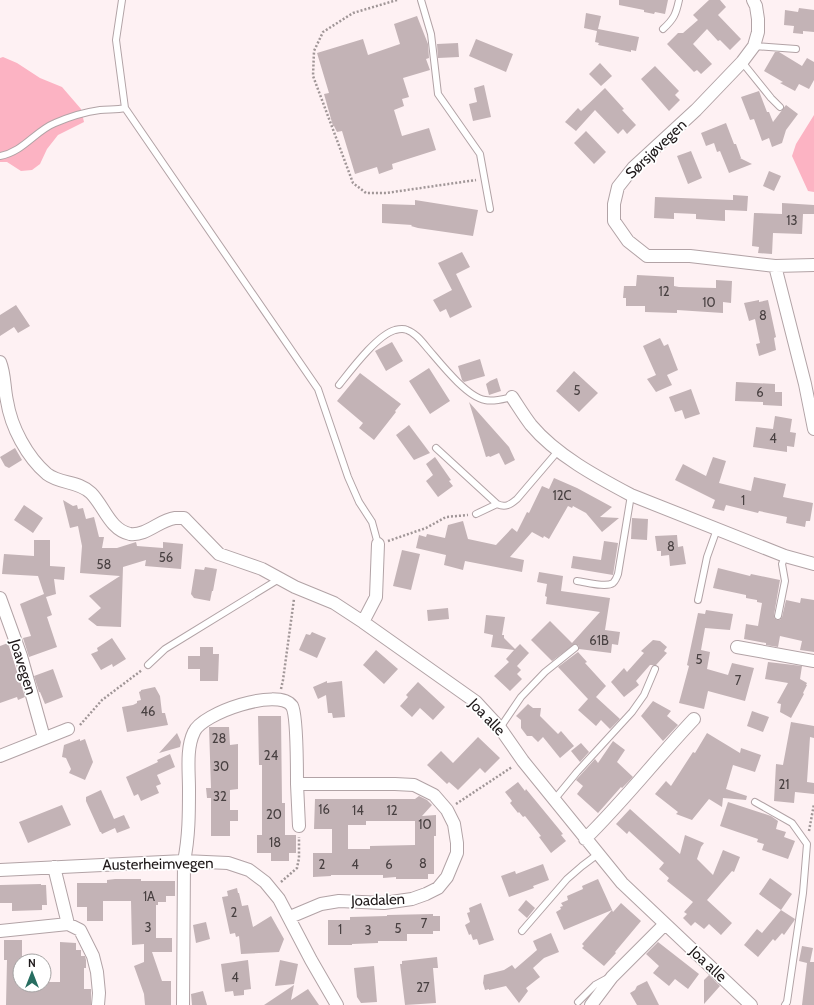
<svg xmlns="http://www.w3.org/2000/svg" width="814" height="1005" viewBox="0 0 814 1005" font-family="Cabin,sans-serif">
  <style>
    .green { fill: #fcb3c3 }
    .building { fill: #c3b3b6; fill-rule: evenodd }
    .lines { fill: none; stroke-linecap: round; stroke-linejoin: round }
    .service-casing { stroke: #b2a3a6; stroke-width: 8 }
    .minor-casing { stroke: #b2a3a6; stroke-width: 14 }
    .path { stroke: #a09697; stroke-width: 2.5; stroke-dasharray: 2 2; stroke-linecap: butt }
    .service { stroke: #fff; stroke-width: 6 }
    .minor { stroke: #fff; stroke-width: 12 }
    .labels { text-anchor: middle; stroke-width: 3.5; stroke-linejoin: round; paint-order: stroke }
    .number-label { font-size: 13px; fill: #484041 }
    .street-label { font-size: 15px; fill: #1f191a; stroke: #fff }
  </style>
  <rect width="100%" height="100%" fill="#fef1f3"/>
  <path class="green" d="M3 57 17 63 40 78 62 87 81 109 84 122 58 135 47 149 40 164 32 170 21 171 7 162H0V58Z
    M814 115V192L808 191 792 156 796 144Z"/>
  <path class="building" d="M619 0H668L665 14 655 12 654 14 644 12V10L619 5Z
    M709 0H720L726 7 718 15 741 39 730 50 720 40 718 41 707 29 693 44 712 64 701 74 697 70 694 72 667 44 678 33H683L698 20 693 15Z
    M799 8 814 10V32L803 31V34L793 33 794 26 784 25 785 10 798 12Z
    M586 13 601 16 598 29 639 37 636 51 631 50V52L598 45 599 43 595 42 597 31 584 28Z
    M417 16 428 44 429 58 426 59 430 70 403 78 409 97 402 99 404 106 394 110 402 136 429 128 436 150 392 164 393 169 379 174 377 167 355 174 342 131 337 132 334 126H333L324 94 329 93 317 53 363 39 368 55 400 44 394 24Z
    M476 39 513 54 506 72 469 56Z
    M458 43 459 57 438 58 437 44Z
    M775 52H779L802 66 807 58 814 62V80L809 89 799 84 795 91 780 83 783 82 764 71Z
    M600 63 612 76 601 86 589 74Z
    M655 66 679 91 675 95 680 100 669 111 641 79Z
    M484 85 491 117 473 121 469 104 477 102 474 88Z
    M605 88 624 109 622 110 636 125 627 134 623 129 618 134 595 110 576 131 565 122 578 108 581 111Z
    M759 91 767 112H769L773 122 786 105 798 114 786 130 782 143 772 147 769 138 762 141 754 119 750 120 741 97Z
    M726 123 734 144H736L741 158H740L752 164 729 173 720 151 717 152 714 143 706 146 701 133Z
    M586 131 606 152 594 164 574 143Z
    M691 151 702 178 688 184 677 156Z
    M769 171 781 176 774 191 763 186Z
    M733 195 748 196 747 211 725 210V221L696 219V214L674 213V219L654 218 655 197 733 200Z
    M415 200 478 210 473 236 418 228 411 226 412 225 382 223V204L415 205Z
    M782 203 814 205V214H803L802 234 773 233 772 254 758 253 759 247 752 246 754 213 782 214Z
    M462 252 470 267 456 274 472 307 450 318 446 309 440 312 433 300 452 290 438 263Z
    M637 275 674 277V286L679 287 716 288V280L732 281 731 303 723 302V313L677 310V313L645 312V306H626V298H623L624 286H636Z
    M759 300V302L768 300 776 337 774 338 776 350 759 356 756 344 760 343 755 319 749 321 744 303Z
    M16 305 30 326 18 333 14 327 0 336V315Z
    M660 338 664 346 668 344 678 370 667 375 672 385 656 392 647 379 656 375 643 346Z
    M392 342 403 361 386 371 375 351Z
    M480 359 485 376 464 382 462 380 458 366Z
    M429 368 450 401 430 414 409 381Z
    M574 371 598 393 579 412 556 391Z
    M360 373 401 404 395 411 396 412 374 440 359 428 363 423 337 401Z
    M497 378 501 391 489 395 486 384 490 381Z
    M736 382 775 384V392H782V406L763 405V402L735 401Z
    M691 389 700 414 685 419 682 410 675 412 669 397Z
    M469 402 509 447 515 460 505 465 499 453 490 457 489 456 486 457Z
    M775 416 792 419 790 432 796 433 794 447 787 446V452L753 447 756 427 773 429Z
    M409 425 430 453 414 460 396 435Z
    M15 448 22 460 9 468 5 466 0 457Z
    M435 457 451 480 449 481 453 486 438 497 426 481 433 475 426 464Z
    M713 457 726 461 719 483 751 491 754 477 786 484 783 497 813 503 810 521H806L805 527 786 523 787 517 759 511 758 513 726 505 724 511 712 508 715 500 675 480 683 464 706 476Z
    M554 478 577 488 612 507 600 517 619 518 602 532 586 513 573 506 572 508 568 506 549 539 544 536 543 538 532 532 510 557 524 560 522 572 465 561 463 570 444 565 446 555 416 548 419 535 426 537 427 534 445 538 448 525 463 521 468 539 496 545 512 528 517 532 527 512 529 513 542 486 549 489Z
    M63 500 73 506 77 505 78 509 83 508 86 519 94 517 99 537H104L102 548H117L136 542 137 546 163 548V542L183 544 181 569 145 566 146 560 123 567 121 627 97 626 88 619 101 608 89 596 120 576 80 573 82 546 78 526 70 528Z
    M24 505 43 518 33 533 14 520Z
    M632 518 648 519 647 540 631 539Z
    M677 535 678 547 683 546 686 564 670 566 669 555 661 556V551H657L655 536Z
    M34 540H50V566L65 567 64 580 54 579 56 594 46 597 52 615 47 617 57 647 29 657 23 638 31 636 20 604 44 594 38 576 2 574 4 554 34 556Z
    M604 541 618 543 613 575 571 568 573 556 601 560Z
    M402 550 420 554 411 590 393 586Z
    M205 567 217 569 213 591H212L210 601 194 598 191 594 195 569 204 570Z
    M718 568 750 576 751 574 780 580 774 615V618L777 620H780L782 617 786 600 800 603 801 598 814 600V652L800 650 802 641 780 636 778 647 766 645V643L744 639 746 624 758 626 762 603 757 602V600L746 598V595L713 588Z
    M539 572 563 576 561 591 610 598 605 630 620 632 618 645 612 644 611 653 579 649V646L575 644 552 661 531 640 550 621 572 643 600 612 546 604 547 597 545 596 547 584 537 582Z
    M448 608 449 619 428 621 427 610Z
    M706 610 733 614 730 630 705 628 701 650 710 652 707 669 728 675 732 663 754 668 745 701 708 691 704 709 679 703 689 666 687 665 698 613 705 614Z
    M486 615 505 617 502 635H504V638L515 649 520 644 529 653 517 666 521 670 517 674 522 679 510 691 494 676 509 662 506 659 514 650 491 647 493 635 484 633Z
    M312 632 326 638 317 658 299 650 306 634 310 635Z
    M112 638 126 659 113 667 112 664 101 670 91 654 98 651 97 648Z
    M653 640 660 641 667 647 664 651 667 653 656 665H650L636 681 639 685 624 697 611 682 624 668 627 672 644 653 641 651Z
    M8 643 25 697 18 700 17 697 0 703V646Z
    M200 647H213V654H219L218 681H200V669H188V656H200Z
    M376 650 398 669 384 684 363 665Z
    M578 652 587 662 585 663 606 686 596 697 620 719 610 729 601 720 596 726 578 710 588 699 558 667Z
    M768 662 802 666 800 679 807 683 806 685H807L803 693 804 694 791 718 780 712 781 704 777 703 788 683 765 679Z
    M53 669 63 697 45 704 40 692H39L34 676Z
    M327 681V683L342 681 345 717 333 718 332 713H328L326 695 318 699 313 687Z
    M418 682 445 707 433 720 420 708 412 717 400 706 408 697 406 695Z
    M155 687 160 696 162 713H165L168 725 127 732 122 707 133 705 137 703V701L141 700 139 692 141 691V690Z
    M653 701 671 711 667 716 678 725 663 741 641 716Z
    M528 704 533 708H541L540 716 558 734 561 731 574 746 560 758 543 737 538 742 532 736H527L521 728V720L516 716Z
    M752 711 769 717 763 732 747 726Z
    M258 716H281L282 803H285V835H296V853H289V861H271V853H257V835H262V765H259Z
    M791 722 814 726V738L810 737 807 782 814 783V794L795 792 794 803 774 801 776 764 783 765Z
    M209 727H229L230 745 238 744V789L230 790V810H238V821H230V836H211V798H207L206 788H211Z
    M177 733 181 742 180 747 159 753Z
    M707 733 740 753 741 748 761 755 755 772 733 765 726 789 747 796 746 800 723 798 722 807 709 799 692 820 676 814 678 812 655 794 666 781 671 786 693 752 695 753Z
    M478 737 500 758 485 773 480 768 458 790 449 782 447 784 427 765 441 751 453 763Z
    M80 739V741L85 739 93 762 85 780 69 773 71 769 66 758 62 757 64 745Z
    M613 741 625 750 617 762 633 777 622 788 621 787 598 813 577 794 583 786 576 780 595 759 598 763Z
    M581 743 589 752 580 762 571 751Z
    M170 754 175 767 157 775 161 784 156 786 159 793 141 801 138 794 134 796 126 777 158 762 157 760Z
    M518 782 525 791 526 789 563 834 561 835 566 841 551 853 539 837 541 836 525 816 523 817 519 812 518 813 510 803 512 801 505 792Z
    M101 790 114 819 124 815 130 828 117 833 115 828 102 834 101 832H100L86 801V797Z
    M419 796 427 800 432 805 422 816 436 815V836H434V874H428V879H396V877L383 878V875H331V876L313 877V853H332V829H314L315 799H415ZM366 821H415V845L370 846V849H348V825H366Z
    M728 802 771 816 778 821 776 829 786 832 784 837 795 841 788 859 762 850 764 844 757 842 758 839 720 826Z
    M62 805 71 825 28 843 19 822Z
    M630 809 680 854 685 835 704 843 701 847 697 859 713 875 723 850 740 857 734 872 732 871 707 900 732 923 721 935 709 924 704 929 695 922 691 926 683 918 687 914 684 912 693 902 667 881 669 878 659 869 664 863 629 831 627 834 616 824Z
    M543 864 549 880 533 886 534 888 509 897 501 876 515 871 516 874Z
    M770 878 792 894 781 910 759 894Z
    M115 879H141V881H175V896H166V902H158V905H156V938H172V952H152L162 981H171V1005H145L144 994 134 966 144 962V944L132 945 131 901H103V921H87V907H77V883H107V880Z
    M598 879 613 912 621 903 641 921 615 952 616 953 604 966 582 948 584 946 582 944 612 910 564 930 556 912 561 909 560 907 563 906 561 903 568 900 567 896 583 889 582 886Z
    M41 884V885H46L47 905H42V910L12 911V903H0V885Z
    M237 888 238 893H239L242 906 248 905 253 927 271 916 284 939 279 952 241 954 239 936 236 937 235 933 230 934 222 897 228 896 227 891Z
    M526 900 535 908 527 918 518 910Z
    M481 903 494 940 479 945 477 939 473 940 471 934 469 935 465 925 470 922 467 913 470 912 469 908Z
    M781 910 795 919 794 921 784 935 782 933 775 941 773 939 758 957 744 945 757 929 762 933Z
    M433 914V916H440V931H433V934H407V941H378V943L352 944V945H328V920H350V917L387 916V915Z
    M206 922 210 939 196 943 193 925Z
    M551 933 559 952 544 958 533 968 540 977 526 988 528 991 519 1003 506 986 489 990V989L485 990 483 983 484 975 504 970 512 965 515 969 537 950 533 941Z
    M4 940H22V961H20V985H44V982H60V942L76 943V950H81V956H85L86 960V968H84V989H91V1005H6L7 960H4Z
    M658 942 699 974 688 989 675 979 669 986 653 973 659 966 646 954Z
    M802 946 813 948 810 962H814V1005H802L807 963 799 961Z
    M437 957 438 968H433L436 1003 405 1005 400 964H402V961Z
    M248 960 251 989 244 990V995L234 996 233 991 225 992 221 964Z
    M280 960 298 964 294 984 275 986Z
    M374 966 377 1002 361 1003 357 997 354 968Z
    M709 975 720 986 704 1004V980Z
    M647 981 659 1005H637L630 993 635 990 637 986Z
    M294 985 291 1000 308 989 319 1005H264Z
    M203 991 207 1005H192L191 994Z"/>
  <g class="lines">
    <defs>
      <path id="service" d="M122 0 116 40 125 108 318 389 348 477 359 502 372 522 378 544
        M421 0 431 34 438 94 480 154 490 209
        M663 29C674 19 676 14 679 0
        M754 46 796 49
        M742 62 771 98 780 107
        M0 156C23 152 35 131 55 123 69 117 85 112 100 110 108 109 117 110 125 108
        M339 385C351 370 377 335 395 330 399 329 403 328 407 330 416 333 423 343 429 350 441 364 467 397 485 400 494 402 503 399 512 397
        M436 448 497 504C505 508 510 505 517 499L558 451
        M476 514 497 504
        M577 581C586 582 606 588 613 583 616 580 617 577 618 574L631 495
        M698 600 707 557 717 529
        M778 616 785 581 782 564 785 556
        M148 665 165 649 279 579
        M500 728 521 697 545 672 575 648
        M554 800 577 772 632 712 644 695 655 669
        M755 802 792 823 807 844 803 893 787 1002 785 1005
        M522 931 567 879 582 866 598 854
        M578 1002 595 985 608 978"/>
      <path id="minor" d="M753 0 756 6 758 19V32L754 46 742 62 696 110 633 168 618 187 614 204V221L628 241 647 256H690L775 266 805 384 814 429
        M775 266 814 265
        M0 362C5 374 4 388 7 401 11 427 27 457 47 474 60 484 79 481 91 493 104 506 110 530 130 534 147 536 159 520 175 518 178 518 181 518 184 518L219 554 262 569 295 587 334 603 363 622 476 702 500 728 523 761 622 883 751 1005
        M512 397C518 406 524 416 531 425 556 455 597 477 631 495L785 556 814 564
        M0 598 21 656 44 738
        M363 622 376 597 378 544
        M737 647 814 661
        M0 756 68 729
        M297 784 299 826
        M585 839C624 801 657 758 694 719
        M54 867 68 924
        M0 870 184 861 228 863 249 870 265 882 279 899 311 960 337 1005
        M0 931 68 924 80 930 93 956 97 972 99 993 98 1005
        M183 1005 184 861C189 837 189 813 189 789 189 771 186 748 194 732 202 713 278 687 292 706 297 715 297 771 297 784H395L414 785 434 795 447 810 454 824 457 843V853L447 877 438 888 426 894 412 899 384 903 339 901 321 904 290 917
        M591 1005 612 977 665 924"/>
    </defs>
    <use href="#service" class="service-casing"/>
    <use href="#minor" class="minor-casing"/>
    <path class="path" d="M397 0 353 13 323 32 314 51 313 76 353 183 366 193H386L476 180
      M388 541 426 528 446 517 468 515
      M281 689 283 680 294 599
      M80 725 102 700 142 670
      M456 804 512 767
      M809 831 814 804
      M281 882 297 868 299 858V837"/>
    <use href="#service" class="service"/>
    <use href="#minor" class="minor"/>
  </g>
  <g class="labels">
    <g class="number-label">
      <text x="792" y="225">13</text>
      <text x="664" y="296">12</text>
      <text x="709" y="307">10</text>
      <text x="763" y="320">8</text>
      <text x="577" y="395">5</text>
      <text x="760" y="397">6</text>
      <text x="773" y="443">4</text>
      <text x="562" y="500">12C</text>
      <text x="743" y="505">1</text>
      <text x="671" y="551">8</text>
      <text x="166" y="562">56</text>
      <text x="104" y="569">58</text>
      <text x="599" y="645">61B</text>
      <text x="699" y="664">5</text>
      <text x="738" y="685">7</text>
      <text x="148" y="716">46</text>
      <text x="219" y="743">28</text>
      <text x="271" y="760">24</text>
      <text x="221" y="771">30</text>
      <text x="784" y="789">21</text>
      <text x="220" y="801">32</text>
      <text x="324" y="814">16</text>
      <text x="358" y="815">14</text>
      <text x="392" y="815">12</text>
      <text x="274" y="819">20</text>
      <text x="425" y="829">10</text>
      <text x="275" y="847">18</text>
      <text x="423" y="868">8</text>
      <text x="322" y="869">2</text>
      <text x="355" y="869">4</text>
      <text x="389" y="869">6</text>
      <text x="149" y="901">1A</text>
      <text x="234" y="917">2</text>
      <text x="424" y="928">7</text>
      <text x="148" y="932">3</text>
      <text x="398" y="933">5</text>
      <text x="340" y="934">1</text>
      <text x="368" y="935">3</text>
      <text x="235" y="982">4</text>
      <text x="423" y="992">27</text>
    </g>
    <g class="street-label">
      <text transform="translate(656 149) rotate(-44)" y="5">Sørsjøvegen</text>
      <text transform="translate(23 667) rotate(73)" y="5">Joavegen</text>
      <text transform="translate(487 717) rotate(46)" y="5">Joa alle</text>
      <text transform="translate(158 864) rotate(-1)" y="5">Austerheimvegen</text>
      <text transform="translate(378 900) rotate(-2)" y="5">Joadalen</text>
      <text transform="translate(708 964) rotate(43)" y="5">Joa alle</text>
    </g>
  </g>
  <g transform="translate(32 973)"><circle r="19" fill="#ffffff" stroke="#a5a3a3"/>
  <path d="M0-3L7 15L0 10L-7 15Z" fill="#276d60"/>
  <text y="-6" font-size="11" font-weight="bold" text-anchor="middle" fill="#1f191a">N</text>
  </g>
</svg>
